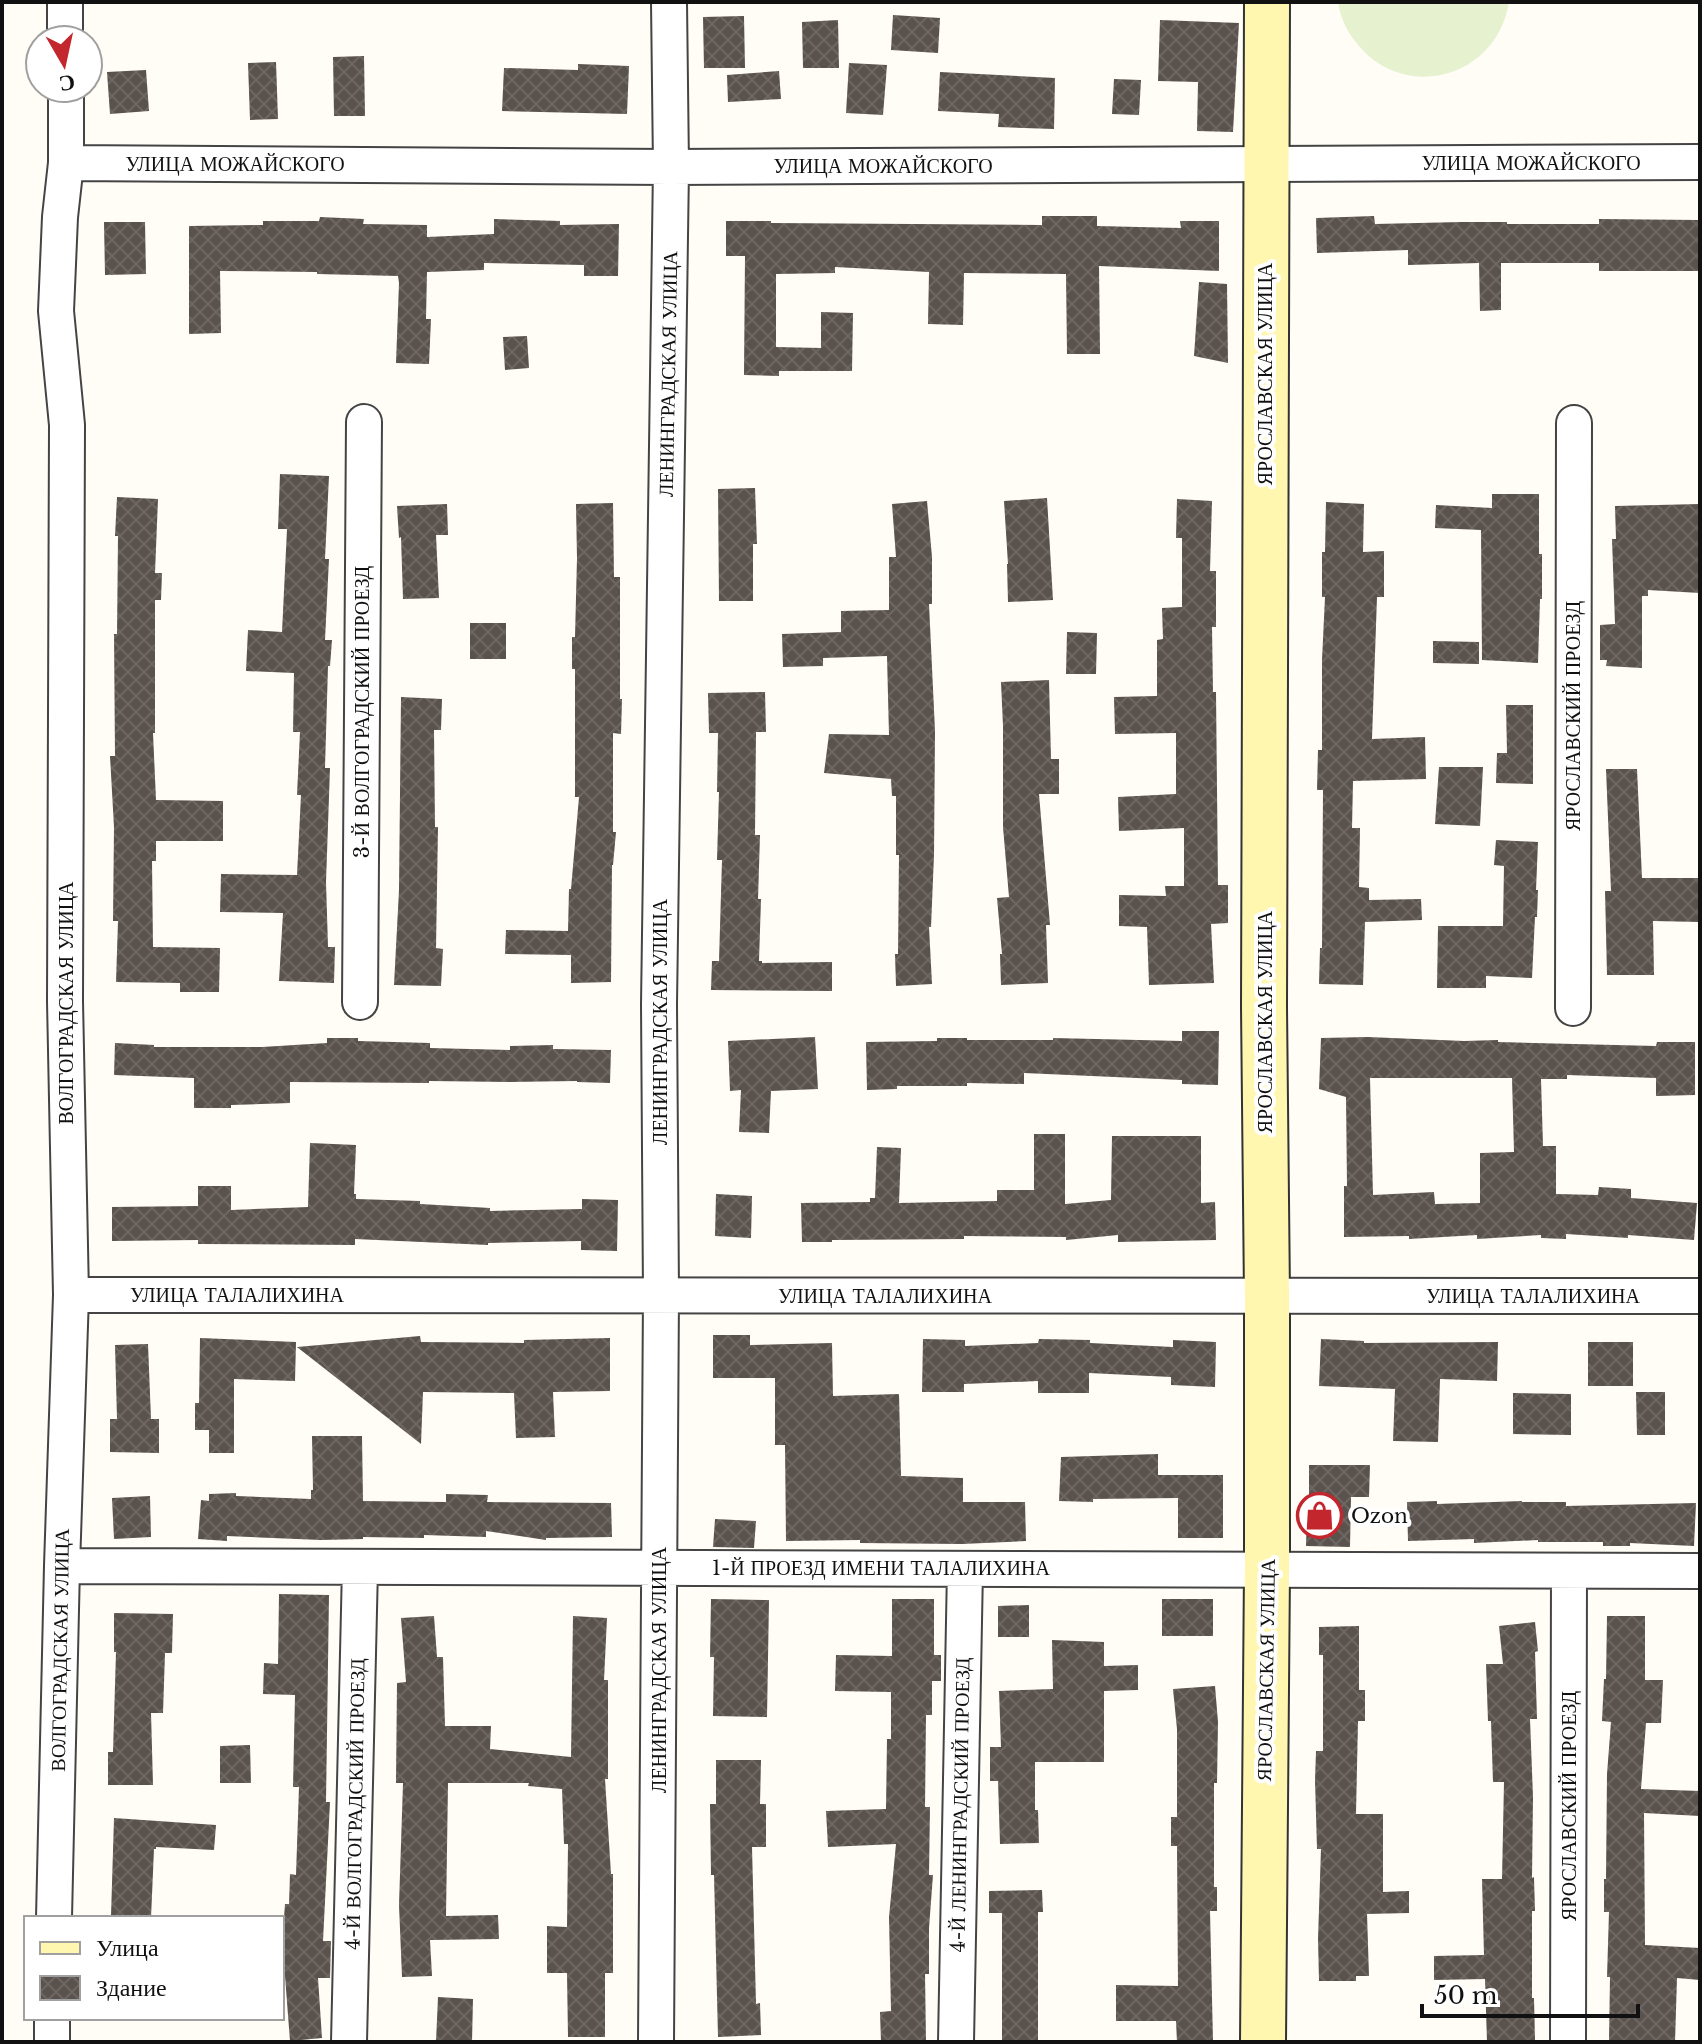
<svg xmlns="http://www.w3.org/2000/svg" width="1702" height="2044" viewBox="0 0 1702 2044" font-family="'Libre Baskerville',serif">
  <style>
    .pitch { fill: #e6f2cf }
    .building { fill: url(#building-cross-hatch); fill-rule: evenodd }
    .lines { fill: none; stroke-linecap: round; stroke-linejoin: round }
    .street-casing { stroke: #444; stroke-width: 38 }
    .secondary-casing { stroke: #333; stroke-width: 48 }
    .street { stroke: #fff; stroke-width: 34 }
    .secondary { stroke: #fff6b0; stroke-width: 44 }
    .labels { text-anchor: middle; stroke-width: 8; stroke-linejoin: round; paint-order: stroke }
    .street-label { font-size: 20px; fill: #111; stroke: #fff }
    .poi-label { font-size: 20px; fill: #111; stroke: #fff; text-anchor: start }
  </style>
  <defs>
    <pattern id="building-cross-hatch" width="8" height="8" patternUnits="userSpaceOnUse" patternTransform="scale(2)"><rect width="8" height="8" fill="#5a524d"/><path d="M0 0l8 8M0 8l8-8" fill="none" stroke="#6d6662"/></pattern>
  </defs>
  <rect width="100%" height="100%" fill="#fffdf5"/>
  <path class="pitch" d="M1338 2H1509C1497 79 1402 104 1355 41 1346 30 1340 16 1338 2Z"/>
  <path class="building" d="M893 15 940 18 938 53 891 50Z
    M744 16 745 68H704L703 17Z
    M838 20 839 68H803L802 22Z
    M1160 20 1239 23 1233 132 1197 131 1198 82 1158 81Z
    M364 56 365 116H334L333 57Z
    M276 62 278 119 250 120 248 63Z
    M849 63 887 65 883 115 846 113Z
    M578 64 629 66 627 114 502 111 504 68 578 70Z
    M146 70 149 111 110 114 107 72Z
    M779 71 781 99 728 102 727 75Z
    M940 72 1055 78 1054 129 998 127 999 114 938 111Z
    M1114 79 1141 80 1139 115 1112 114Z
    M1042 216H1097V226L1181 228 1180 221H1219V271L1099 266 1100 354H1067L1066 274 964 273 963 325 928 324 929 272 835 267V273L776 274V347L821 348V312L853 313 852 371H779V376L744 375 745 256H726V221H771V223L1042 225Z
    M1374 216 1375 224 1461 222H1507V224H1599V219L1698 220V271H1599V263H1501V310L1480 311 1479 263 1408 265V250L1317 253 1316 218Z
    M320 217 364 219 363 224 427 225V237L494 234V219L560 221V225L619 224 618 276H584V265L484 263V270L427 272 426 319H431L429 364 396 363 399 283 398 276 317 274V272L220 271 221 333 189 334V226L263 225V221H319Z
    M104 222H145L146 274 105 275Z
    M1199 282 1227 284 1228 363 1194 356Z
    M527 336 529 368 505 370 503 337Z
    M280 474 329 476 325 559H329L325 640H332L330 666H328L325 768H330L326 882 328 947H335L334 983 279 981 283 913 220 912 221 874 297 875 301 795H297L300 732H293L294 673 246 671 248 630 282 632 287 529H278Z
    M755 488 757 544H753V601H719L718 489Z
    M1492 494H1539V554H1542V599H1540L1538 663 1482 660 1481 530 1435 528 1436 505 1492 508Z
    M117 497 158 499 155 573H162L161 600H155V733H153L156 800 223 801V841H156V861H152L153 947 220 948 219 992H180V983L116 982 118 921H113L114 827 110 756H115L114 634H117L118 536H115Z
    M1047 498 1053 600 1008 602 1007 564H1008L1004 501Z
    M1177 499 1212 501 1210 571H1216V627H1212L1213 692H1216L1218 885H1228V923L1211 924 1214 983 1149 985 1147 927 1119 926V895L1166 896 1165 886H1184V828L1119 831 1118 797 1176 794V733L1115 734 1114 697 1157 696V640L1163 639 1162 608 1182 607V538H1176Z
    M927 501 932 557V604H929L935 731 934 855 931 927H929L932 984 896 986 895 954H898L899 855H896V796H892L891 779 824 773 829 734 889 735 887 656 823 658V666L783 667 782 634 841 632V611L889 610V557H896L892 504Z
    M1326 502 1364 504 1363 552 1384 551V597H1377L1372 739 1425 737 1426 779 1353 781 1352 828H1360L1359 887 1369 888V900L1421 899 1422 920 1365 922 1363 985 1319 984 1320 948H1322L1323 790H1317L1318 750H1322V660L1325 597H1322V552H1325Z
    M613 503 614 577H620V699H622L621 734 613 733V832H616L613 865H612L611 982 571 983V955L505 954 506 930 568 931 569 889H571L579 797H575V669H572V637H575L577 558 576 504Z
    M447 504 448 535H436L439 598 403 599 401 537 399 538 397 506Z
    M1700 504V593L1648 590V596H1642V668L1606 666 1607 660H1600V625L1615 624 1612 539H1616L1615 506Z
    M470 623H506V659H470Z
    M1067 632 1097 633 1096 674H1066Z
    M1433 641 1479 642V664L1433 663Z
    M1049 680 1051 759H1059V794H1039L1050 925H1046L1048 983 1001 985 1000 954H1002L997 898 1009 897 1003 827V726L1001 682Z
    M765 692 766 732H756L755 835H760L758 899H761L759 961H762V963L832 962V991L711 990 712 961H719L722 860H717L719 792H717L718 733H709L708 693Z
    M401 697 442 699 441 730H434L435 827H438L436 948 443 949 441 986 394 985 399 890Z
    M1506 705H1533V784L1496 783 1497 753H1507Z
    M1439 767H1483L1480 826 1435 824Z
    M1606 769H1637L1642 878H1700V922L1653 921 1654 975H1607L1605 891H1611Z
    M1496 840 1538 842 1536 890H1538L1537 917H1535L1532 978 1486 976V988H1437L1438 926H1503L1504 866 1494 865Z
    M1182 1031H1219L1218 1085 1182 1084V1080L1024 1073V1084L967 1083V1086H897V1089L867 1090 866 1042 937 1041V1038H967V1040H1053V1038L1182 1041Z
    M815 1037 818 1089 771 1091 769 1133 739 1132 741 1090 730 1091 728 1041Z
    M1368 1037 1464 1041 1498 1040V1042L1656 1046 1657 1042H1695V1095L1656 1096V1078L1567 1075V1079H1541L1543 1146H1556V1194L1598 1195 1599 1187 1631 1189V1198L1697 1203 1694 1240 1628 1235V1238L1566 1234V1239L1541 1238V1235L1477 1239V1235L1409 1239V1236L1344 1237V1186H1347L1346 1097 1319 1089 1321 1038ZM1370 1078H1512L1514 1152 1480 1153V1203L1435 1204 1434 1192 1373 1195Z
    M327 1038H358V1041L430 1043V1048L510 1050V1046L553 1045V1049L611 1050 610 1083 577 1082V1081L509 1082 429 1081V1083L290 1082V1103L231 1105V1108H194V1078L114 1075 115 1043 154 1045V1047H262L327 1043Z
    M1034 1134H1065V1204L1111 1200 1112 1136H1201V1203L1215 1202 1216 1240 1118 1242V1235L1066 1240V1237L964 1236V1239L832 1240V1242H802L801 1203 870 1202V1198H875L877 1147 901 1148 899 1203 997 1201V1190H1034Z
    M310 1143 356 1145 354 1194H356V1199L420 1201V1204L490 1208V1211L582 1209V1199L618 1200 617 1251 581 1250V1241L488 1243V1245L355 1239V1245L198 1244V1240L112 1241V1207L198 1206V1186H231V1210L308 1207Z
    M716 1194 752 1196 751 1238 715 1236Z
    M713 1335H750V1345L832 1343 833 1396 899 1394 901 1476 963 1478V1502H1025L1026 1541 962 1544 860 1543V1540L786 1541 785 1445H775V1378H713Z
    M420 1336 421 1342 524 1343V1340L610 1338V1391L553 1392 555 1437 516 1438 514 1393 423 1392 421 1444 297 1347Z
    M200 1338 296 1342 295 1381 234 1379V1453H209V1430H195V1403H199Z
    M923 1339 965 1340V1346L1038 1343 1039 1339 1090 1340V1343L1173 1347V1340L1216 1342 1215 1387 1171 1385V1377L1089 1373V1393H1038V1381L964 1384V1392H922Z
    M1321 1339 1364 1341V1343L1498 1342 1497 1381 1440 1379 1438 1442 1393 1441 1395 1389 1319 1386Z
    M1588 1342H1633V1386H1588Z
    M148 1344 151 1419H159V1453L110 1452V1419H117L115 1345Z
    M1636 1392H1665V1435H1637Z
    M1513 1393 1571 1394V1435L1513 1434Z
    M312 1436H362L363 1501 446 1502V1494L488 1495 487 1502 611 1503 612 1537 546 1538V1540L486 1531V1537L424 1535V1538L363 1537V1539L321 1540 227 1536V1541L198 1539 201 1500 209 1501V1494L236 1493V1496L311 1499V1490H313Z
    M1158 1454V1475H1223V1538H1178V1498L1093 1499V1502L1059 1501 1061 1457Z
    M1309 1465H1370L1369 1497H1351L1350 1547 1306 1546 1307 1512H1309Z
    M150 1496 151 1537 114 1539 112 1498Z
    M1437 1501V1504L1522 1501V1502H1566V1506L1696 1503 1694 1546 1630 1543V1546H1603V1542H1538V1540L1474 1543V1539L1408 1541 1407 1502Z
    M715 1519 756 1521 754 1548 713 1547Z
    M279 1594 329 1595 326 1802H330L323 1941H331L330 1978H318L322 2038 290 2041 285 1976H282V1944L285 1904H289L290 1874 296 1875 299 1787H293L295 1695 263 1694 264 1663 278 1664Z
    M711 1599 769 1600 767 1717 713 1716 714 1657H710Z
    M892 1599H934V1655H941V1681H932V1715H926L925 1807H930L929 1875H933L929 1928V1974H925L926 2041 881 2042 880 2012 891 2011 889 1917 896 1844 828 1847 826 1811 886 1809 887 1739H891V1692L835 1691 836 1655 892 1656Z
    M1162 1599H1213V1636H1162Z
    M1029 1605V1637H998V1606Z
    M114 1613 173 1614 172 1653H165L163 1713H151L153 1785H108V1752H113L116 1652H114Z
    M434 1616 437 1657H443L445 1726H491L490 1749 571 1757 573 1616 607 1618 604 1680H608V1779H605L611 1874H613V1973H605V2037H568L567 1973H547V1926L567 1927 568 1844H564L562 1789 528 1786 529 1783H448L446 1916 498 1915 499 1939 430 1940 432 1976 402 1977 399 1905 403 1783H396L397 1683 406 1682 401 1618Z
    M1607 1616H1645V1680H1663L1661 1723H1646L1641 1789 1700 1791V1816L1644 1813 1645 1945 1700 1948V1980L1677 1978 1675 2042 1609 2041 1610 1977H1607L1609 1912H1604V1879H1606L1607 1774 1611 1722 1602 1721 1604 1679H1606Z
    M1535 1622 1538 1651 1535 1652 1537 1719H1530L1533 1797 1532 1878 1534 1877 1535 1911H1532V1998H1534L1535 2040 1487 2042 1485 1979 1434 1980V1956L1484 1955 1482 1879H1502L1504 1782H1493L1491 1721H1488L1486 1664H1503L1499 1626Z
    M1359 1626V1690H1365V1721H1358L1356 1814H1383V1892L1409 1891V1913L1367 1914 1369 1976H1356V1981H1319L1318 1939 1321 1849H1317L1315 1780 1316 1751H1323V1655H1319V1627Z
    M1052 1640 1104 1642V1666L1138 1665V1690L1104 1691V1762H1035V1810H1038L1039 1843 1000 1844 998 1781H990V1747H1001L999 1691 1053 1689Z
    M1215 1686 1218 1722 1217 1783H1214V1887H1217V1911H1210L1213 2041 1177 2042 1176 2021H1116V1985L1178 1986 1177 1846H1171V1817H1177V1729L1173 1689Z
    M250 1745 251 1783H220V1746Z
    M716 1760H761L760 1804H766V1847H752L756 2004 760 2003 761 2035 718 2037 714 1875H711L710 1804H716Z
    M114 1818 216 1825 214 1850 156 1847V1849H154L151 1918 111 1916Z
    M1042 1890 1043 1912H1038V2040H1002V1913H989V1891Z
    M438 1997 473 1999 472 2042H436Z"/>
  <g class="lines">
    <defs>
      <path id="street" d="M65 2V40
        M66 163 671 167 1700 162
        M360 1002 364 422
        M1573 1008 1574 423
        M71 1295 1700 1296
        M62 1566 1700 1571
        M54 1918 62 1566 71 1295 65 1001 67 425 56 311 60 217 66 163V88
        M52 2042V2018
        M349 2042 360 1567
        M656 2042 661 1295 659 1004 671 167 669 2
        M956 2042 965 1569
        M1568 2042 1569 1571"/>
      <path id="secondary" d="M1263 2042 1267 1570V1296L1264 1007 1267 2"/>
    </defs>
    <use href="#street" class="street-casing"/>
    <use href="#secondary" class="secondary-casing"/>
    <use href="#street" class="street"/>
    <use href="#secondary" class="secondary"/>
  </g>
  <defs>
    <symbol id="shop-ring" viewBox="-11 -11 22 22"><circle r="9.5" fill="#fff" stroke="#c4262e" stroke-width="1.5"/><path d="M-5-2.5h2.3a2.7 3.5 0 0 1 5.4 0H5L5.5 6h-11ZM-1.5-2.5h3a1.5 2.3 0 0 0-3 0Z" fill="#c4262e"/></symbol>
  </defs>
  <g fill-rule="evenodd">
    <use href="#shop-ring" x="1294" y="1490" width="51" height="51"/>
  </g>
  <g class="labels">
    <g class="street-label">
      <text x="1531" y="170">УЛИЦА МОЖАЙСКОГО</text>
      <text x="235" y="171">УЛИЦА МОЖАЙСКОГО</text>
      <text x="883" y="173">УЛИЦА МОЖАЙСКОГО</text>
      <text transform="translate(668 374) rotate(-89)" y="7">ЛЕНИНГРАДСКАЯ УЛИЦА</text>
      <text transform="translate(1265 374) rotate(-90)" y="7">ЯРОСЛАВСКАЯ УЛИЦА</text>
      <text transform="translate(362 712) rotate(-90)" y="7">3-Й ВОЛГОГРАДСКИЙ ПРОЕЗД</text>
      <text transform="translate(1573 716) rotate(-90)" y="7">ЯРОСЛАВСКИЙ ПРОЕЗД</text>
      <text transform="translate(66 1003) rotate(-90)" y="7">ВОЛГОГРАДСКАЯ УЛИЦА</text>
      <text transform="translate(660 1022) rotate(-90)" y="7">ЛЕНИНГРАДСКАЯ УЛИЦА</text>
      <text transform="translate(1265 1022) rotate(-90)" y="7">ЯРОСЛАВСКАЯ УЛИЦА</text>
      <text x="237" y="1302">УЛИЦА ТАЛАЛИХИНА</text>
      <text x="885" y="1303">УЛИЦА ТАЛАЛИХИНА</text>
      <text x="1533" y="1303">УЛИЦА ТАЛАЛИХИНА</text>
      <text x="881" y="1575">1-Й ПРОЕЗД ИМЕНИ ТАЛАЛИХИНА</text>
      <text transform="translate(60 1650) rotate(-89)" y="7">ВОЛГОГРАДСКАЯ УЛИЦА</text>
      <text transform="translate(659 1670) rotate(-90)" y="7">ЛЕНИНГРАДСКАЯ УЛИЦА</text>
      <text transform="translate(1266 1670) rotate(-89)" y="7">ЯРОСЛАВСКАЯ УЛИЦА</text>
      <text transform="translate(355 1804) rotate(-89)" y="7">4-Й ВОЛГОГРАДСКИЙ ПРОЕЗД</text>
      <text transform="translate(960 1805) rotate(-89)" y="7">4-Й ЛЕНИНГРАДСКИЙ ПРОЕЗД</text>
      <text transform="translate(1569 1806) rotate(-90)" y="7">ЯРОСЛАВСКИЙ ПРОЕЗД</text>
    </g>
    <g class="poi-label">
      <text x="1351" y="1523">Ozon</text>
    </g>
  </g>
  <rect width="1702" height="2044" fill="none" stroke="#111111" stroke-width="8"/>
  <rect x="24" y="1916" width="260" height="104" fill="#ffffff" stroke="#a0a0a0" stroke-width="2"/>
  <rect x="40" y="1942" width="40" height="12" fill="#fff6b0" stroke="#a0a0a0" stroke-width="2"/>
  <text x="96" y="1956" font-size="24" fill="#111111">Улица</text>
  <rect x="40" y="1976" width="40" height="24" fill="url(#building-cross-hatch)" stroke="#a0a0a0" stroke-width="2"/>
  <text x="96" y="1996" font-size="24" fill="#111111">Здание</text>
  <g transform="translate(64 64) rotate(171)"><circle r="38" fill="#ffffff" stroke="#a0a0a0" stroke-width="2"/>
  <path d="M0-6L14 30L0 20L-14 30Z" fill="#c4262e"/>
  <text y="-12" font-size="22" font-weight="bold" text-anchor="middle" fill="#111111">С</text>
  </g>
  <path d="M1422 2004v12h216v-12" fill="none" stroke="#111111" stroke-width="4"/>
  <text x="1434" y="2004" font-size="24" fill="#111111" stroke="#ffffff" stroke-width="6" paint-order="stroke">50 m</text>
</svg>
